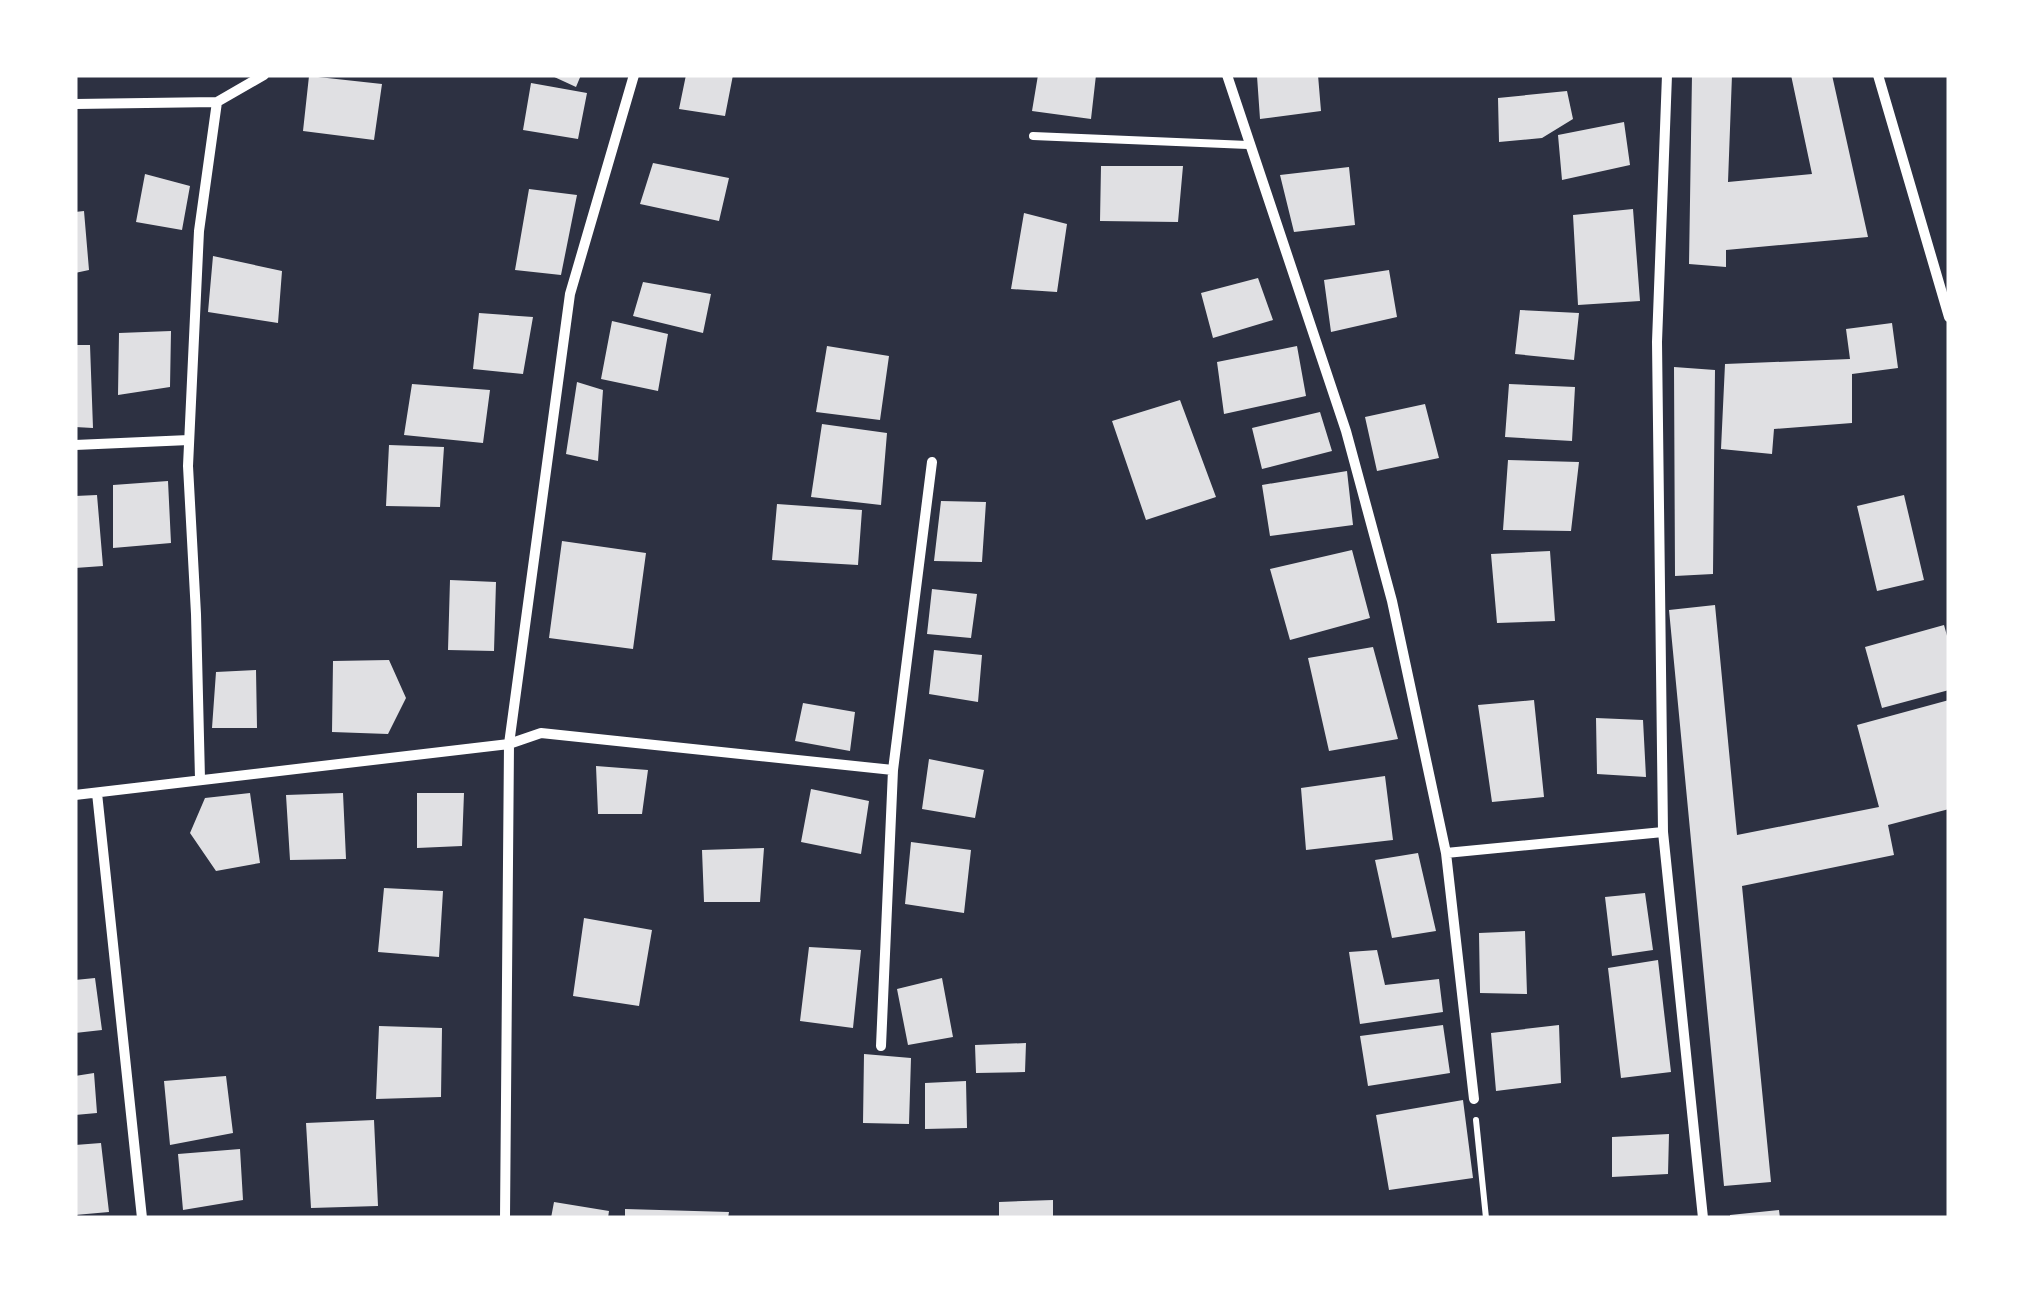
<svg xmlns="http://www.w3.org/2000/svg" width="2024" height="1293" viewBox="0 0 2024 1293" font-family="'Fira Sans',sans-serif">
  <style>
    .building { fill: #e0e0e3 }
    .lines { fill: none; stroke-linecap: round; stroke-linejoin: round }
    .path { stroke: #fff; stroke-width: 6 }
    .service { stroke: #fff; stroke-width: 8 }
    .minor { stroke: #fff; stroke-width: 10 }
  </style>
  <rect width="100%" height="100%" fill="#2d3142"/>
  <path class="building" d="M550 75H581L576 87Z
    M686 75H733L725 116 679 109Z
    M1038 75H1096L1091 119 1032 111Z
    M1318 75 1321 111 1260 119 1257 76Z
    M1692 75H1732L1728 182 1812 174 1791 75H1832L1868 237 1726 250V267L1689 264Z
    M309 76 382 84 374 140 303 131Z
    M531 83 587 93 578 139 523 130Z
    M1567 91 1573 119 1542 138 1499 142 1498 98Z
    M1624 122 1630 165 1562 180 1558 135Z
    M653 163 729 178 719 221 640 204Z
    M1101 166H1183L1178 222 1100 221Z
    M1349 167 1355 225 1294 232 1280 175Z
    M145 174 190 186 182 230 136 222Z
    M529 189 577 195 561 275 515 270Z
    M1633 209 1640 301 1578 305 1573 215Z
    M84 211 89 270 75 273V212Z
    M1024 213 1067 224 1057 292 1011 289Z
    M213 256 282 271 278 323 208 312Z
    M1389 270 1397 317 1331 332 1324 280Z
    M1258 278 1273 320 1213 338 1201 293Z
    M643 282 711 294 703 333 633 316Z
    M1520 310 1579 313 1574 360 1515 354Z
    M479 313 533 317 523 374 473 369Z
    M612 321 668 334 658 391 601 379Z
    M1892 323 1898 368 1852 374V423L1774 429 1772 454 1721 449 1725 364 1850 359 1846 329Z
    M171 331 170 387 118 395 119 333Z
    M75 345H90L93 428 75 427Z
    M827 346 889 356 880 420 816 412Z
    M1297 346 1306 396 1224 414 1217 362Z
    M1674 367 1715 370 1713 574 1675 576Z
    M577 382 603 390 598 461 566 454Z
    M412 384 490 390 483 443 404 435Z
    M1509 384 1575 387 1572 441 1505 437Z
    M1180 400 1216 497 1146 520 1112 421Z
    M1425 404 1439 458 1377 471 1365 417Z
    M1320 412 1332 451 1262 469 1252 428Z
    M822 424 887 433 881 505 811 497Z
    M389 445 444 447 440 507 386 506Z
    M1508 460 1579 462 1571 531 1503 530Z
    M1347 471 1353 525 1270 536 1262 485Z
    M168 481 171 543 113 548V485Z
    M97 495 103 566 75 568V496Z
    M1904 495 1924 580 1877 591 1857 506Z
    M941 501 986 502 982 562 934 561Z
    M777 504 862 510 858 565 772 560Z
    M562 541 646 553 633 649 549 638Z
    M1352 550 1370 618 1290 640 1270 569Z
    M1550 551 1555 621 1497 623 1491 554Z
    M450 580 496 582 494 651 448 650Z
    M932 589 977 594 971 638 927 634Z
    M1715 605 1737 835 1879 807 1857 725 1949 700V809L1888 825 1894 855 1742 886 1771 1182 1724 1186 1669 610Z
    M1944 625 1949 643V690L1882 708 1865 647Z
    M1373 647 1398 739 1329 751 1308 658Z
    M934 650 982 655 978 702 929 694Z
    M389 660 406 698 388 734 332 732 333 661Z
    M256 670 257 728H212L216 672Z
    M1534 700 1544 797 1492 802 1478 705Z
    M803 703 855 712 850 751 795 741Z
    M1596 718 1643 720 1646 777 1597 774Z
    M929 759 984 770 975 818 922 809Z
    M596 766 648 770 642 814H598Z
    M1385 776 1393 840 1306 850 1301 788Z
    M811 789 869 801 861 854 801 842Z
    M250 793 260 863 216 871 190 833 205 798Z
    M343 793 346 859 290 860 286 795Z
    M417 793H464L462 846 417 848Z
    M911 842 971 850 964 913 905 904Z
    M764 848 760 902H704L702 850Z
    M1418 853 1436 931 1392 938 1375 860Z
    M384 888 443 891 439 957 378 952Z
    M1645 893 1653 950 1612 956 1605 897Z
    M584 918 652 930 639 1006 573 996Z
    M1525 931 1527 994 1480 993 1479 933Z
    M809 947 861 950 853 1028 800 1021Z
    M1377 950 1385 985 1439 979 1443 1012 1360 1024 1349 952Z
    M1658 960 1671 1072 1621 1078 1608 968Z
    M95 978 102 1030 75 1033V980Z
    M942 978 953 1037 908 1045 897 989Z
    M1443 1025 1450 1073 1368 1086 1360 1036Z
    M1559 1025 1561 1083 1496 1091 1491 1033Z
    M379 1026 442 1028 441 1097 376 1099Z
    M1026 1043 1025 1072 976 1073 975 1045Z
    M864 1054 911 1058 909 1124 863 1123Z
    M94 1073 97 1113 75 1115V1076Z
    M226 1076 233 1133 170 1145 164 1081Z
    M966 1081 967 1128 925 1129V1083Z
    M1463 1100 1473 1178 1389 1190 1376 1115Z
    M374 1120 378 1206 311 1208 306 1123Z
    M1669 1134 1668 1174 1612 1177V1137Z
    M101 1143 109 1212 75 1215V1145Z
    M240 1149 243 1200 183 1210 178 1154Z
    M1053 1200V1218H999V1202Z
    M554 1202 609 1211 608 1218H551Z
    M625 1209 729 1212 728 1218H625Z
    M1779 1210 1780 1218H1730V1215Z"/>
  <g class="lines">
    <path class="path" d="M1476 1120 1486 1218"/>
    <path class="service" d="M1033 136 1248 145"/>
    <path class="minor" d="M1227 75 1346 431 1392 601 1446 853 1474 1099
      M1667 75 1657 342 1663 832 1703 1218
      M1878 75 1949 317
      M75 104 217 102
      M75 445 189 440
      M200 779 196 614 188 466 199 231 217 102 264 75
      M97 793 142 1218
      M75 795 509 744 541 733 893 770
      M1446 853 1663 832
      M881 1046 893 770 932 462
      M505 1218 509 744 570 294 634 75"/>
  </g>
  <rect width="2024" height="1293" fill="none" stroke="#ffffff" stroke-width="155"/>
</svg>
